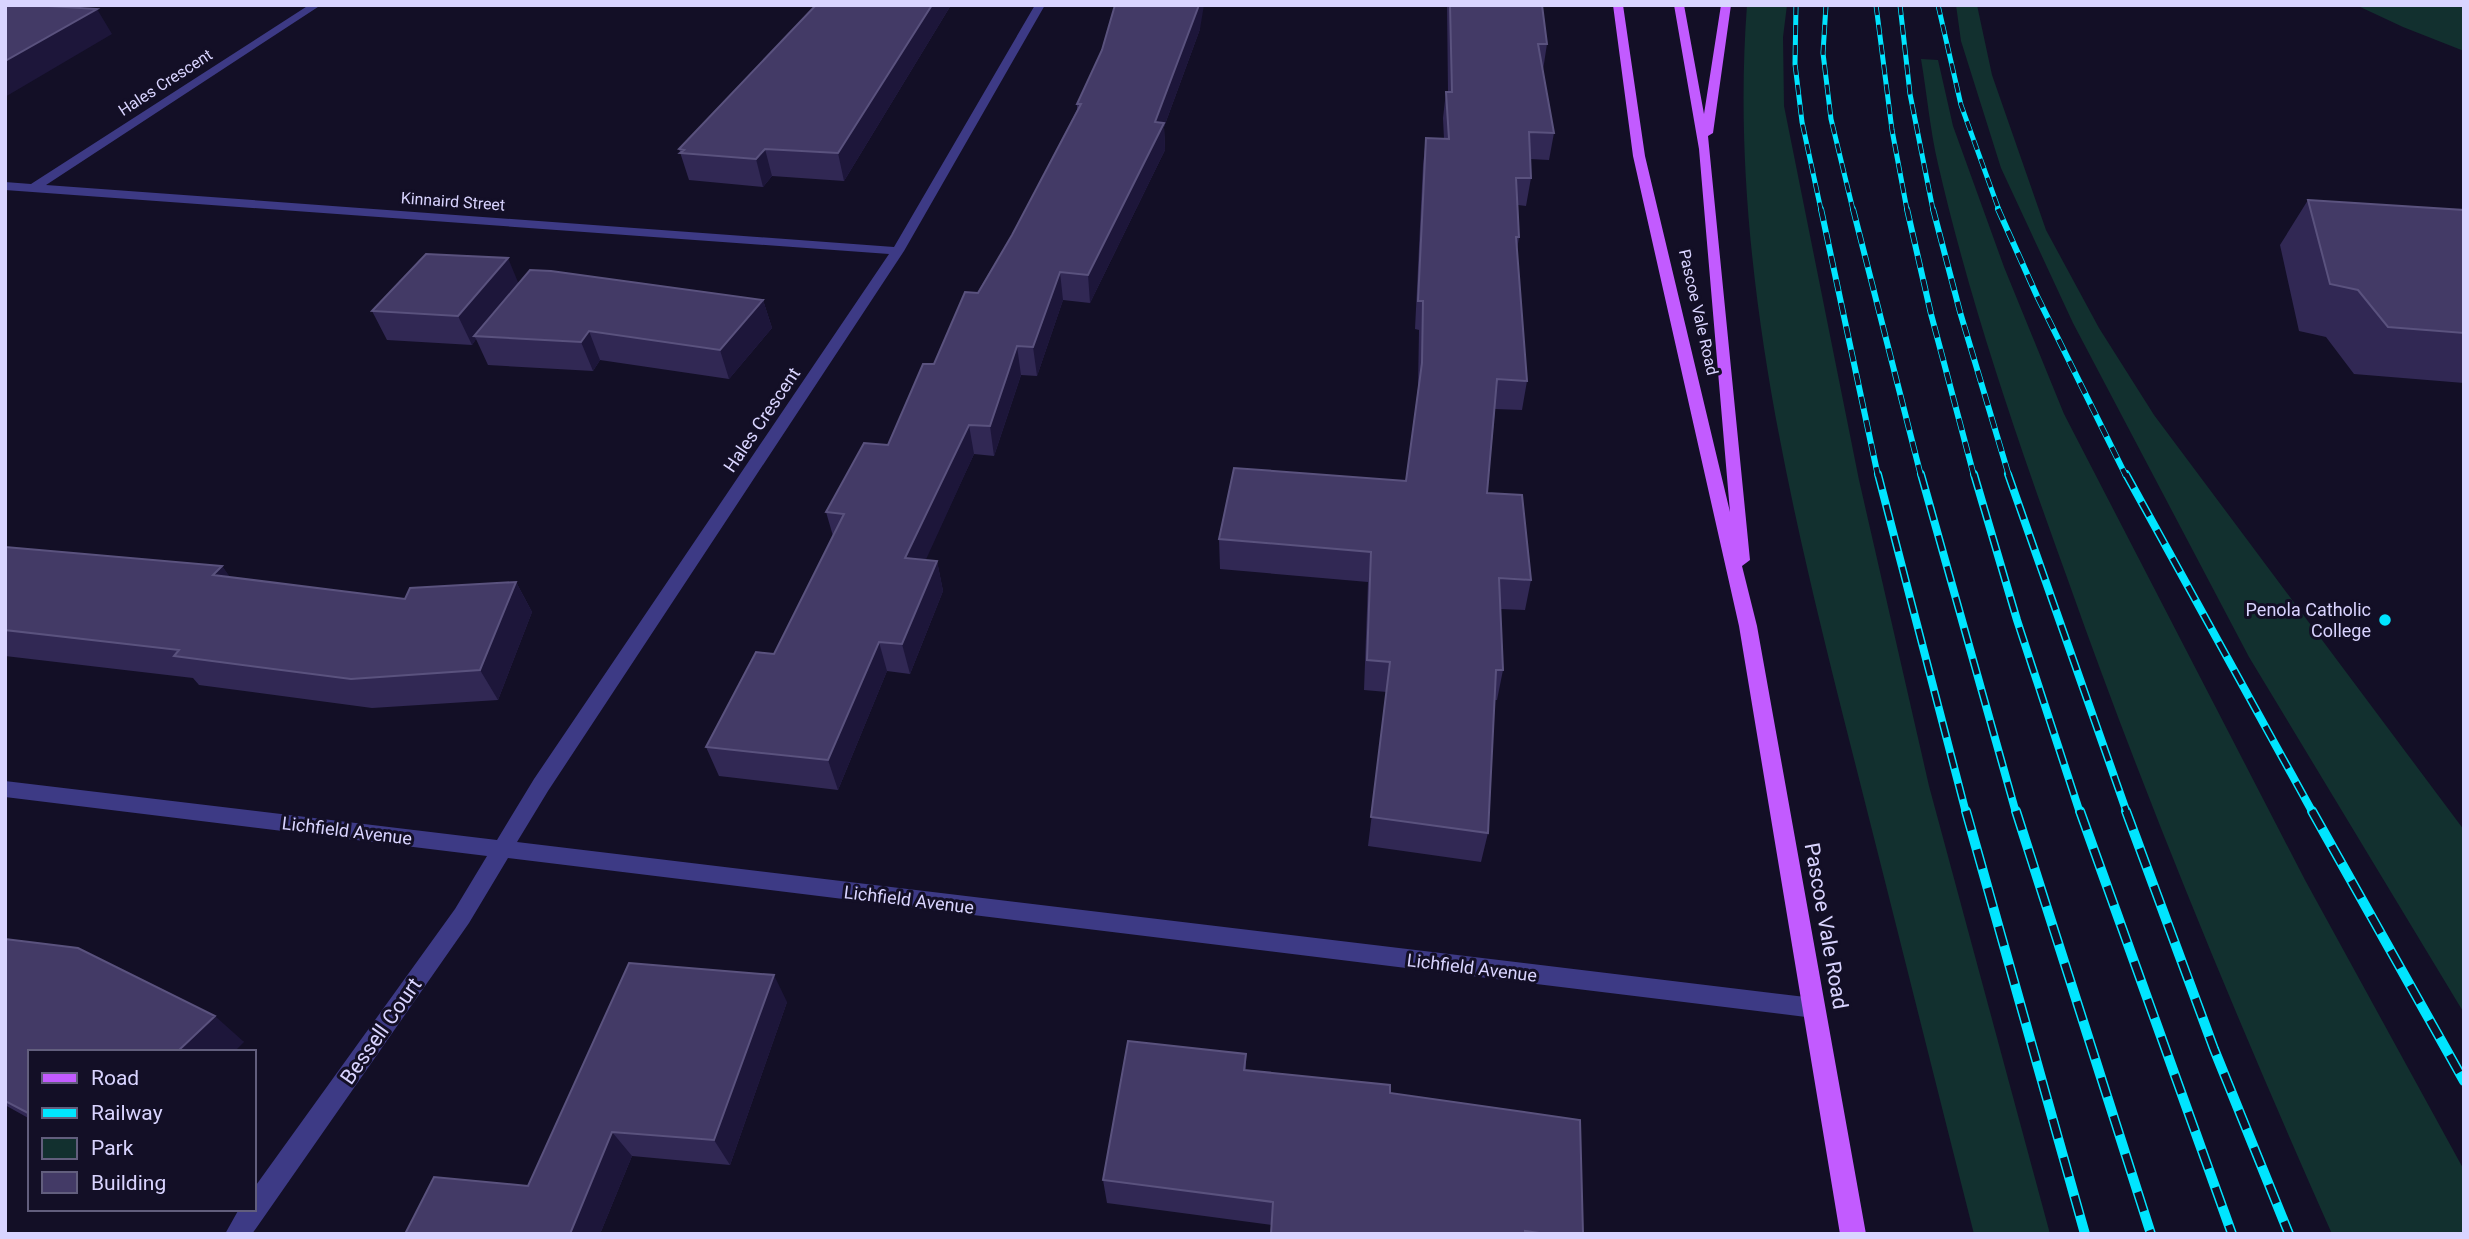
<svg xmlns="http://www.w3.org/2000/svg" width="2469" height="1239" viewBox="0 0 2469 1239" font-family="Roboto,sans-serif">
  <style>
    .green { fill: #12302f }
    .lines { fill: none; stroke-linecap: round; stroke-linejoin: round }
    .minor { fill: #3d3a85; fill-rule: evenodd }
    .primary { fill: #c25bff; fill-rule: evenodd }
    .rail-far3-casing { stroke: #00e5ff; stroke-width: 5 }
    .rail-far2-casing { stroke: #00e5ff; stroke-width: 6 }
    .rail-far1-casing { stroke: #00e5ff; stroke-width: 8 }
    .rail-casing { stroke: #00e5ff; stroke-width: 10 }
    .rail-far3 { stroke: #130f26; stroke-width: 3.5; stroke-dasharray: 10; stroke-linecap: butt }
    .rail-far2 { stroke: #130f26; stroke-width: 4.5; stroke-dasharray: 12; stroke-linecap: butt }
    .rail-far1 { stroke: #130f26; stroke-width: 5; stroke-dasharray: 16; stroke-linecap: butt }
    .rail { stroke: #130f26; stroke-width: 7; stroke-dasharray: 20; stroke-linecap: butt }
    .wall { fill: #312854 }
    .shaded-wall { fill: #1d163a }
    .building { fill: #433a66; stroke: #5a527e; stroke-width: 2 }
    .poi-dot { fill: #00e5ff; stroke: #130f26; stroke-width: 2.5 }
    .labels { text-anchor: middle; stroke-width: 6; stroke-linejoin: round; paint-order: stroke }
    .far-street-label { font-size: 16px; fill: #d9d4ff; stroke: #130f26 }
    .street-label { font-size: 18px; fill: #d9d4ff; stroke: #130f26 }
    .poi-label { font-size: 18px; fill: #d9d4ff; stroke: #130f26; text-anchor: end }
    .near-street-label { font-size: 21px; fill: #d9d4ff; stroke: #130f26 }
  </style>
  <rect width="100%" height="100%" fill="#130f26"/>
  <path class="green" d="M1747 5H1787L1783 37 1784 106 1859 480 1929 786 2050 1234H1974C1933 1073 1893 912 1852 751 1791 510 1728 256 1747 5Z
    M1956 5H1977L1992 75 2046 230 2099 328 2154 415 2464 830V1013L2249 657 2073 323 2001 168 1961 41Z
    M2356 5H2464V51L2403 27Z
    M1921 59 1938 60 1953 126 2004 267 2064 414 2305 880 2464 1170V1234H2332C2237 1020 2147 803 2069 583 2019 445 1971 307 1938 164 1930 130 1927 94 1921 59Z"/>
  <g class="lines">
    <path class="minor" d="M309 5H321L46 185 894 247 1035 5H1045L904 251 548 791 517 842 1814 998 1822 1001 1825 1008 1822 1015 1814 1018 508 858 469 923 252 1234H225L239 1209H254V1188L455 909 487 856 5 797V781L497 840 534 779 889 254 5 190V182L31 184Z"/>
    <path class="primary" d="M1613 5H1623L1645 156 1730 512 1699 149 1674 5H1684L1704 114 1721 5H1731L1713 133 1708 136 1750 560 1742 566 1757 626 1866 1234H1840L1739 626 1633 156Z"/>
    <defs>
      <path id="rail-far3" d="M1796 5 1795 64 1802 122 1821 210
        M1826 5 1823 53 1831 119 1853 210
        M1876 5 1892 130 1907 210
        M1900 5 1910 94 1933 210
        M1938 5 1961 105 1999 210"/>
      <path id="rail-far2" d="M1821 209 1878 476
        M1853 209 1921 476
        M1907 209 1931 314 1974 476
        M1933 209 1960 312 2009 476
        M1998 209 2037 296 2126 476"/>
      <path id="rail-far1" d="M1878 474 1966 813
        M1921 474 2016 813
        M1974 474 2017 620 2080 813
        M2008 474 2127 813
        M2126 474 2313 813"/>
      <path id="rail" d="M1966 811 2085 1234
        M2016 811 2151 1234
        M2080 811 2232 1234
        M2126 811 2214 1049 2289 1234
        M2312 811 2464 1081"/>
    </defs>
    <use href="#rail-far3" class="rail-far3-casing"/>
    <use href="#rail-far2" class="rail-far2-casing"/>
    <use href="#rail-far1" class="rail-far1-casing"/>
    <use href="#rail" class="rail-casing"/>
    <use href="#rail-far3" class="rail-far3"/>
    <use href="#rail-far2" class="rail-far2"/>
    <use href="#rail-far1" class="rail-far1"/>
    <use href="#rail" class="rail"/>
  </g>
  <path class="wall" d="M816 5H951L844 181 772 176 763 187 689 180 679 149Z
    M1447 5H1542L1547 44 1543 70 1554 133 1549 160 1530 159 1531 178 1526 206 1518 205 1519 237 1517 250 1527 381 1522 410 1495 409 1487 493 1531 580 1525 610 1500 609 1503 670 1497 700H1494L1488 833 1481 862 1368 846 1387 692 1364 690 1368 582 1220 569 1219 539 1406 481 1418 388 1419 330 1415 329 1423 165 1426 138 1444 139 1443 118 1446 92H1448Z
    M1200 29 1164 127 1165 150 1090 303 1063 300 1037 376 1021 375 994 456 974 454 925 560 937 561 943 591 910 674 887 671 838 790 719 776 706 747 774 654 833 536 826 512 888 445 934 364 1012 235 1077 110V104Z
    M2308 200 2464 210V383L2354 374 2326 337 2299 331 2280 245Z
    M518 283 763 300 772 328 729 379 600 360 593 371 488 365 476 339 472 345 387 340 372 311Z
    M5 547 222 566 230 578 405 599 516 582 532 612 498 700 372 708 199 685 193 678 5 656Z
    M5 939 244 1042 30 1052V1119L5 1105Z
    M787 1002 730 1165 632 1156 600 1234H405L528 1186Z
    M1246 1054V1071L1390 1093 1583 1234H1271L1272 1225 1107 1203 1103 1180Z"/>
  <path class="shaded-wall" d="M932 5H951L844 181 838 153Z
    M1199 5H1204L1200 29 1164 127 1165 150 1090 303 1088 275 1155 122Z
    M97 9 112 34 5 97V61Z
    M765 149 772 176 763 187 756 159Z
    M508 258 520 287 474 336 476 339 472 345 458 316Z
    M1060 272 1063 300 1037 376 1033 347Z
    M763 300 772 328 729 379 720 350Z
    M589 331 600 360 593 371 581 342Z
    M1017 346 1021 375 994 456 990 426Z
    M969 425 974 454 913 588 905 558Z
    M937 561 943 591 910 674 902 644Z
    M222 566 244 596 213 575Z
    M516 582 532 612 498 700 480 670Z
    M879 642 887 671 838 790 828 760Z
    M774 975 787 1002 730 1165 714 1140Z
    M215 1016 244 1042 234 1052H177Z
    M612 1132 632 1156 600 1234H570Z"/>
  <path class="building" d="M5 5H32L97 9 5 61Z
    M816 5H932L838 153 765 149 756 159 680 153 684 150 679 149Z
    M1115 5H1199L1155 122 1164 123 1088 275 1060 272 1033 347 1017 346 990 426 969 425 905 558 937 561 902 644 879 642 828 760 706 747 756 652 774 654 844 514 826 512 864 443 888 445 923 364H934L965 292 978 293 1012 235 1081 104H1077L1102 50Z
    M1450 5H1542L1547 44H1538L1554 133 1529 132 1531 178H1516L1519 237H1516L1527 381 1497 379 1487 493 1522 495 1531 580 1499 578 1503 670H1496L1488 833 1371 817 1390 662 1367 660 1371 552 1219 539 1234 468 1406 481 1422 363 1423 301H1418L1426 138 1449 139 1446 92H1452Z
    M2308 200 2464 210V333L2388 327 2358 290 2330 284Z
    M426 254 508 258 458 316 372 311Z
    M530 270 551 271 763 300 720 350 589 331 581 342 474 336Z
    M5 547 222 566 213 575 405 599 410 588 516 582 480 670 351 679 174 656 179 650 5 630Z
    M5 939 78 948 215 1016 177 1052H30V1114L5 1101Z
    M629 963 774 975 714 1140 612 1132 570 1234H405L434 1177 528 1186Z
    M1128 1041 1246 1054 1244 1070 1390 1085V1093L1580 1120 1583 1234H1546L1525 1231V1234H1271L1273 1202 1103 1180Z"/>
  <circle class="poi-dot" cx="2385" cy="620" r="7"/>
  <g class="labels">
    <g class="far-street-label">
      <text transform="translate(165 82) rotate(-33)" y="6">Hales Crescent</text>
      <text transform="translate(453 201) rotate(4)" y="6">Kinnaird Street</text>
      <text transform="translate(1699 312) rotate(77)" y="6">Pascoe Vale Road</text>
    </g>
    <g class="street-label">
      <text transform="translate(762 420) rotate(-56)" y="6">Hales Crescent</text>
      <text transform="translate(347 831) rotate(7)" y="6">Lichfield Avenue</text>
      <text transform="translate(909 900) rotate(7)" y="6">Lichfield Avenue</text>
      <text transform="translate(1472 968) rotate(7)" y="6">Lichfield Avenue</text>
    </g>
    <g class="poi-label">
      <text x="2371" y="616">Penola Catholic<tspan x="2371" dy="21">College</tspan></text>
    </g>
    <g class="near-street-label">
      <text transform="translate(1826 926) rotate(80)" y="7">Pascoe Vale Road</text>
      <text transform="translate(381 1031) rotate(-55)" y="7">Bessell Court</text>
    </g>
  </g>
  <rect width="2469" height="1239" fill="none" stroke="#d9d4ff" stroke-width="14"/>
  <rect x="28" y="1050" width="228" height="161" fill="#130f26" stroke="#625e7d" stroke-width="2"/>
  <rect x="42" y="1073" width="35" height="10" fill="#c25bff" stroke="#625e7d" stroke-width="2"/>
  <text x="91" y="1085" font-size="21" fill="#d9d4ff">Road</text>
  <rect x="42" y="1108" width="35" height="10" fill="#00e5ff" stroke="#625e7d" stroke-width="2"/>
  <text x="91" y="1120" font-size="21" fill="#d9d4ff">Railway</text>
  <rect x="42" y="1138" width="35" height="21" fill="#12302f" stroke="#625e7d" stroke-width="2"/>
  <text x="91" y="1155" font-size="21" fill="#d9d4ff">Park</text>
  <rect x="42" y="1172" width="35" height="21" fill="#433a66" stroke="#625e7d" stroke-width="2"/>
  <text x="91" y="1190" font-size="21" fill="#d9d4ff">Building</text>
</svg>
